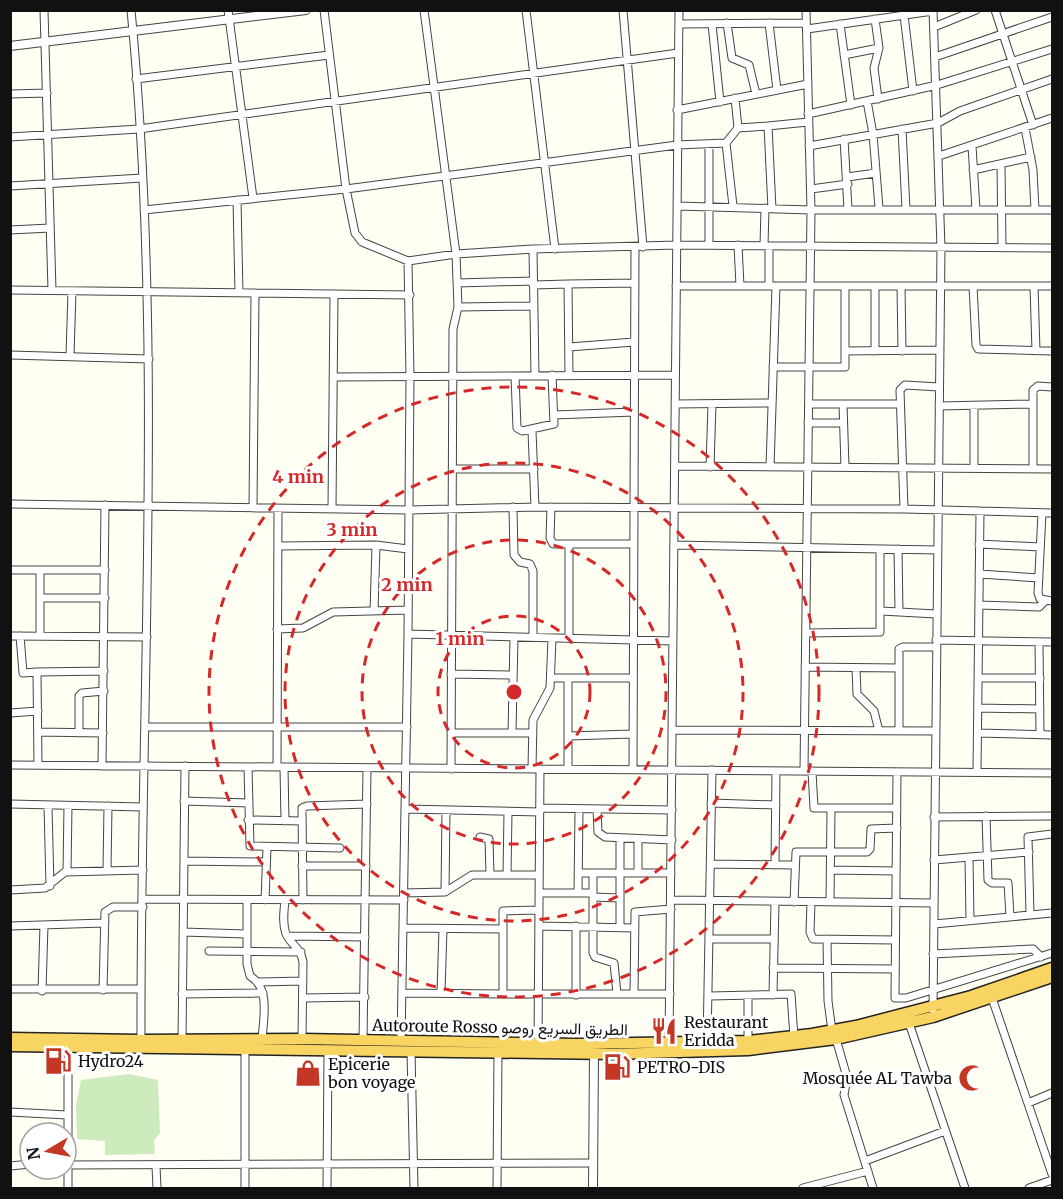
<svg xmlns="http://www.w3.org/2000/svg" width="1063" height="1199" viewBox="0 0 1063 1199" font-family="Merriweather,Vazirmatn,serif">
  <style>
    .green { fill: #cdebbc }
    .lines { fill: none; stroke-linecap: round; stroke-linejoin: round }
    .minor-casing { stroke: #444; stroke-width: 9 }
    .tertiary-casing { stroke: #444; stroke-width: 10 }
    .trunk-casing { stroke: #222; stroke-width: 13 }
    .minor { stroke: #fff; stroke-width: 7 }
    .tertiary { stroke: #fff; stroke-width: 8 }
    .trunk { stroke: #f8d462; stroke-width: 10 }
    .ring { fill: none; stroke: #d62828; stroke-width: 3; stroke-dasharray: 10 8 }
    .labels { text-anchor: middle; stroke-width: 6; stroke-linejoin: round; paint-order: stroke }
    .poi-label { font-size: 16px; fill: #111; stroke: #fff; text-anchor: start }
    .street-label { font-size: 16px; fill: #111; stroke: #fff }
    .centre { fill: #d62828; stroke: #fff; stroke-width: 3 }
    .ring-label { font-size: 18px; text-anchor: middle; font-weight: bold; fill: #d62828; stroke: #fff; stroke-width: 6; stroke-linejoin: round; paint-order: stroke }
  </style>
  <rect width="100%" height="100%" fill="#fffff4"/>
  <path class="green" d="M129 1074 158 1080 160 1133 154 1141 155 1154 105 1155V1141L77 1139 76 1105 81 1080Z"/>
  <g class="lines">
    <defs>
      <path id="minor" d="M44 10 52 290
        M131 10C164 353 140 697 141 1040
        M228 10 253 198
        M324 10 346 189 355 233 362 242 408 261 456 254 533 249 677 245 1052 248
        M424 10 456 254 458 307 453 329 451 769
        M526 10 555 249
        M623 10 643 247
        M933 10 941 248 933 1010
        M995 10 1033 125
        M904 15 913 91
        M875 19 879 48 874 68 878 99
        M727 23 732 58 749 65 756 94
        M769 23 777 90
        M679 24 806 23
        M712 24 720 102
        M840 24 851 105
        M934 27 976 10
        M807 29 933 11
        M844 55 879 48
        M935 57 1052 17
        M136 79 329 55
        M10 94 47 93
        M867 101 873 134 879 208
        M677 110 808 84
        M808 114 937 85 1052 49
        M768 126 808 122
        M738 128 768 126 772 209
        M1025 128 1033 170 1035 210
        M902 129 906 209
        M10 137 139 129 678 53
        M844 139 848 209
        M809 146 938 123 960 111 1052 79
        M972 146 976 210
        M939 156 1052 118
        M1001 164 1002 248
        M973 170 1031 157
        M847 177 876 173
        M10 186 142 178
        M811 189 848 184
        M237 200 239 293
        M677 206 811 210H1052
        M733 206 726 143 738 128 735 98
        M144 210 346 189 677 145 726 143
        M10 230 50 228
        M709 245V144
        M738 245 740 286
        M764 246 765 208
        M533 249 535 376
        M457 283 533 281
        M533 285 568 284
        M676 286H1052
        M769 286V246
        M901 286 902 351
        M973 286 976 345 978 349 1052 351
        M1034 286 1036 351
        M10 290 410 295
        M458 307 533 306
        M569 347 634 342
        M845 351 939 350
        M875 351V286
        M10 355 149 359
        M70 356 72 291
        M773 367H845V286
        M569 375 568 284 634 283
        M515 376 517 428 522 431 554 424 552 375
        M333 377 675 375
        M675 404 772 403
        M809 404H900
        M843 404 845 467
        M939 406 1033 404
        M554 415 634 412
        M808 423H843
        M532 431 535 507
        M675 466 1052 469
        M710 467 712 404
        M770 467 776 286
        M974 468V406
        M1033 468V390L1038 386 1052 387
        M453 469H534
        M10 504 409 510 535 507 904 509 1052 513
        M513 507 514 555 520 562 530 564 533 571V637
        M551 507 550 538 553 544H633
        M253 508 255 293
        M332 508 334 294
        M904 509 900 390 905 385 939 387
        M1042 513 1038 593 1040 599 1052 601
        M979 544 1040 547
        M674 545 937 550
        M278 546 376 545 408 549
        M898 549 899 612
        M10 570H105
        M979 574 1039 578
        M40 598H105
        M979 605 1039 607 1045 601
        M374 611 376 545
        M881 611 936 614
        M277 629 303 628 333 612 408 610
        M806 633 880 632V549
        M408 634 673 641
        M10 636 147 637
        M20 636 23 673 37 672
        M40 636V570
        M569 638V544
        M936 640 1052 642
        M1039 642 1040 734
        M805 667 899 668
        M856 668 857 694 874 711 879 731
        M451 674 513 675
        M551 678H633
        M978 678H1040
        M978 708 1040 709
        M10 713 38 711
        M145 727H407
        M672 730 935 731
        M899 731V649L903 647H936
        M38 732 103 733
        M79 733V696L82 693 104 691
        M451 733H533
        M512 733 514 637
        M978 733 1052 735
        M569 736 632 734
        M10 765 1052 773
        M38 765 37 672 104 671
        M102 766 105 505
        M248 767 250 846 340 848
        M277 767 278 509
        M284 767 285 821
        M532 769 533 720 550 688 552 638
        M568 769V678
        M633 769 635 248
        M804 771 811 210 806 10
        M812 771 814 808H897
        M897 772 895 998H906L1052 953
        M977 772 980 511
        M184 801 248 803
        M711 803 776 805
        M10 804 143 807
        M48 806 50 886
        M540 808 672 810
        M405 809 540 812
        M597 809 598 832 605 837 672 840
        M986 816 988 880 992 883H1008L1010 916
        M934 817 1052 816
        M248 820 302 821
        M480 837 489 839 490 874
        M638 839V873
        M969 857 970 920
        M934 860 1029 852
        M184 861 266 862
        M711 864 794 865
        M775 865 776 771
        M302 866H366
        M831 870 896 871
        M107 871 108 806
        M67 872 68 806
        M578 873H671
        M593 873V953L595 957 614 963 617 994
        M507 875 508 812
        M10 890 45 888 65 872 143 870
        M445 892 446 810
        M404 893 445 892 472 875H539
        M540 893H593
        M578 893 579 809
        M593 897 619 898
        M143 899 404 900
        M247 900V964L250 976C271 988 263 1019 262 1041
        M265 900 267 848
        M285 900C284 911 282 923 286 934 291 945 301 948 303 962L302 1039
        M303 900 302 808 307 806 367 804
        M671 900 934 903
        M794 902 796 852H867L870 849 871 829 897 828
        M811 902 810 932 813 939 895 940
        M830 902 831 809
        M1030 914 1028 837 1052 834
        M934 924 1052 913
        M10 926 104 923
        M539 926 634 928
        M620 927V838
        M403 928 503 929
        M183 932 246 934
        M288 936 365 937
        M710 939H774
        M827 939 828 1001 832 1031
        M209 951 301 952
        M933 954 1033 949 1041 957
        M773 968 894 969
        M259 982 303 981
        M10 989H141
        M103 990 105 912 113 907H143
        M42 991 44 925
        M441 992 443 929
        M402 993 503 994V911L539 910
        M182 994 263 993
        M503 994H670
        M634 994 635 912 671 909
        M576 995V926
        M773 995 775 902
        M710 996 791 994 794 1037
        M748 996V1041
        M303 998 365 997
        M992 998 1052 1174
        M909 1023 965 1188
        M836 1039 847 1077 844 1095 873 1188
        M182 1041 185 766
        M363 1041 367 768
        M401 1042 408 634 410 377 408 261
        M538 1044 540 769
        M707 1044 712 770
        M669 1046 679 10
        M245 1049V1188
        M411 1051 414 1188
        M1028 1103 1052 1093
        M10 1112 67 1115
        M865 1161 945 1131
        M66 1165 593 1163
        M10 1166 30 1164
        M156 1166 157 1188
        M68 1188V1047
        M327 1188 328 1049
        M497 1188 498 1051
        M803 1188 868 1171
        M1029 1188 1052 1180"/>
      <path id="tertiary" d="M10 46 306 10
        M593 1188 594 1053"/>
      <path id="trunk" d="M10 1038 141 1040 302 1039 576 1044 748 1041 812 1034 856 1026 971 996 1052 968
        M10 1046 612 1054 748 1050 836 1039 933 1017 1052 977"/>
    </defs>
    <use href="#minor" class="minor-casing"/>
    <use href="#tertiary" class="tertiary-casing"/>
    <use href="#trunk" class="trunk-casing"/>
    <use href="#minor" class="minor"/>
    <use href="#tertiary" class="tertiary"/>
    <use href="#trunk" class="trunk"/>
  </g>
  <g class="ring">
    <circle cx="514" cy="692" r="76"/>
    <circle cx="514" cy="692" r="152"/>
    <circle cx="514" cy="692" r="229"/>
    <circle cx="514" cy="692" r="305"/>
  </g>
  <defs>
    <symbol id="restaurant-bare" viewBox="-9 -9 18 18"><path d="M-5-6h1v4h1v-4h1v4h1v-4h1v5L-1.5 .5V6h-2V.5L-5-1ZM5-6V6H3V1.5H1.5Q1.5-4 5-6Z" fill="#c53725" stroke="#fff" stroke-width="2.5" paint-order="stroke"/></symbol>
    <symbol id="fuel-bare" viewBox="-9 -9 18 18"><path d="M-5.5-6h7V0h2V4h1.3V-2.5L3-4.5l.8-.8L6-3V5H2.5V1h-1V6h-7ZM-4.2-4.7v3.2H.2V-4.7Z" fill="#c53725" stroke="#fff" stroke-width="2.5" paint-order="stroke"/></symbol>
    <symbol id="shop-bare" viewBox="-9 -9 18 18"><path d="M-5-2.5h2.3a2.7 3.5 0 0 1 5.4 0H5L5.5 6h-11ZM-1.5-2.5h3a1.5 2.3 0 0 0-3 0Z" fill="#c53725" stroke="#fff" stroke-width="2.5" paint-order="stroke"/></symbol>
    <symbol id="mosque-bare" viewBox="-9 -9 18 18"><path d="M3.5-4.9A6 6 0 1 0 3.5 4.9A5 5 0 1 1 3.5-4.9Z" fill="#c53725" stroke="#fff" stroke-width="2.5" paint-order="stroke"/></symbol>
  </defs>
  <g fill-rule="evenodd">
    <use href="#restaurant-bare" x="645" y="1012" width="38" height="38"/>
    <use href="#fuel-bare" x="39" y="1042" width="38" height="38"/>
    <use href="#fuel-bare" x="598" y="1048" width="38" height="38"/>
    <use href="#shop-bare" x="289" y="1054" width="38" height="38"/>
    <use href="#mosque-bare" x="953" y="1059" width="38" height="38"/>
  </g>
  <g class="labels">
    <g class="poi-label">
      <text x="684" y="1028">Restaurant<tspan x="684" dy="18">Eridda</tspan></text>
      <text x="78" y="1067">Hydro24</text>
      <text x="328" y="1070">Epicerie<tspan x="328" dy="18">bon voyage</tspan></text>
      <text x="637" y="1073">PETRO-DIS</text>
      <text x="952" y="1084" text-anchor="end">Mosquée AL Tawba</text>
    </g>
    <g class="street-label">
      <text transform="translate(500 1027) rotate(1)" y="6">Autoroute Rosso الطريق السريع روصو</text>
    </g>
  </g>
  <circle cx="514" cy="692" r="9" class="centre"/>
  <g class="ring-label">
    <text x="298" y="483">4 min</text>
    <text x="352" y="536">3 min</text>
    <text x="407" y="591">2 min</text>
    <text x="460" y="645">1 min</text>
  </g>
  <rect width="1063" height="1199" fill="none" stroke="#111111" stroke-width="24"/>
  <g transform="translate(48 1151) rotate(260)"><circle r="28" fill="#ffffff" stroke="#a0a0a0" stroke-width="1.5"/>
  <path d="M0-4.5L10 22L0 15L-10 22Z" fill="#c53725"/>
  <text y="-9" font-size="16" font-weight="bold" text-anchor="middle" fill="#111111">N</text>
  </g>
</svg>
